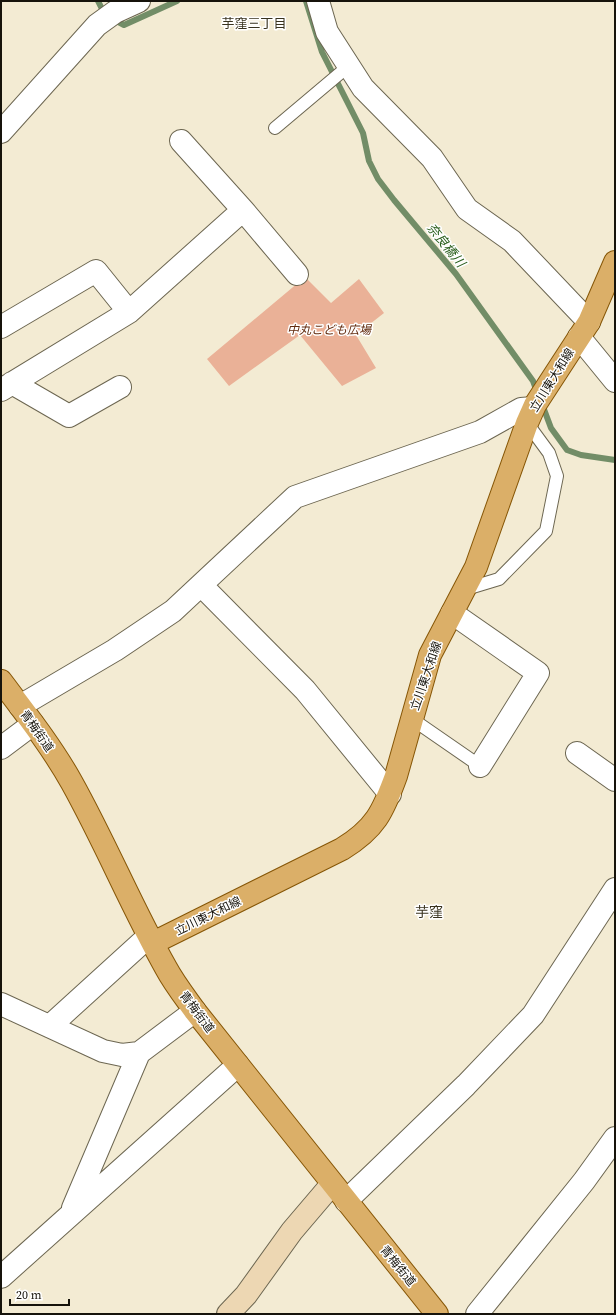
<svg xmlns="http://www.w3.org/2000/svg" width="616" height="1315" font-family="'Source Serif 4','Noto Sans JP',serif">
<rect width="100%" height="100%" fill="#f3ebd3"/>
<path fill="#eab197" d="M305 277 331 303 359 279 384 313 356 335 376 368 342 386 300 335 229 386 207 359Z"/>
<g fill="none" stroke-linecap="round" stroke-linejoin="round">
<path stroke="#728d67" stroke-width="6" d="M98 1 105 15
M306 1 322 52 363 133 369 161 378 179 394 200 456 274 533 381 537 392
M113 19 124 25 177 1
M542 404 551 428 567 450 581 455 615 460"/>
<defs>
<path id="lane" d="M275 128 345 69
M466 589 499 579 546 531 557 476 549 453 527 423
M412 719 480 766"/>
<path id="street" d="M318 1 327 32 363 88 432 158 467 209 512 241 589 322
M1 132 97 25 115 12 139 1
M181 141 243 210 297 274
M1 327 96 271 129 312
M579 337 615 381
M12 383 69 416 120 387
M1 390 129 312 243 210
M201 585 305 690 390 794
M452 613 538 673 480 766
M20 706 115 650 173 611 295 497 480 432 521 409 533 408
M1 748 33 724
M577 753 615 780
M1 1004 103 1051 122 1055 139 1053 195 1011
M50 1026 149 936
M346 1201 466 1085 533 1015 615 889
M73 1208 139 1053
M1 1277 238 1065
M477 1314 584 1181 615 1138"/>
<path id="secondary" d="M228 1314 246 1295 292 1231 332 1184"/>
<path id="primary" d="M1 681C26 714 52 747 72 783 106 844 132 908 166 968 174 983 185 997 195 1011L437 1314
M153 943 342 849C375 829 383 812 396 776L430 655 476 567 527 423 535 405 589 322 615 262"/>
</defs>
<use href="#lane" stroke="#6c6651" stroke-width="14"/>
<use href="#street" stroke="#6c6651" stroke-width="24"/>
<use href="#secondary" stroke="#6c6651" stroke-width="24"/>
<use href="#primary" stroke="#865606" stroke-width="24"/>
<use href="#lane" stroke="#fff" stroke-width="12"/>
<use href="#street" stroke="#fff" stroke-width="22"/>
<use href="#secondary" stroke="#edd7b3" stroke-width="22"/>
<use href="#primary" stroke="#dbaf68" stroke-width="22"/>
</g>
<g text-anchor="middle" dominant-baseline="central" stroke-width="3" stroke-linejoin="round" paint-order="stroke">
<g font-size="12" font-style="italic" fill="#622b0e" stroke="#fff">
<text x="329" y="330">中丸こども広場</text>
</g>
<g font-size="12" fill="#16130b" stroke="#fff">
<text transform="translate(552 380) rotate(-58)">立川東大和線</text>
<text transform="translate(426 676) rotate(-71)">立川東大和線</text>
<text transform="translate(37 731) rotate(55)">青梅街道</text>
<text transform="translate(208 916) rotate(-26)">立川東大和線</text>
<text transform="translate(197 1012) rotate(53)">青梅街道</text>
<text transform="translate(398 1266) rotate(51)">青梅街道</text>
</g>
<g font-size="13" fill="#38321e" stroke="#fff">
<text x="254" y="23">芋窪三丁目</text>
</g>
<g font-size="13" font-style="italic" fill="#2b5f1d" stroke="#fff">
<text transform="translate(446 245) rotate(51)">奈良橋川</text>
</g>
<g font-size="14" fill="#38321e" stroke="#fff">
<text x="429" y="912">芋窪</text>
</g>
</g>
<rect width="616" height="1315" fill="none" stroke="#16130b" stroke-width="4"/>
<path d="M10 1299v6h59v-6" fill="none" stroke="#16130b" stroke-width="2"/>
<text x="16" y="1299" font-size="12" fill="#16130b" stroke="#ffffff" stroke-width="3" paint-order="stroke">20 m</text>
</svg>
